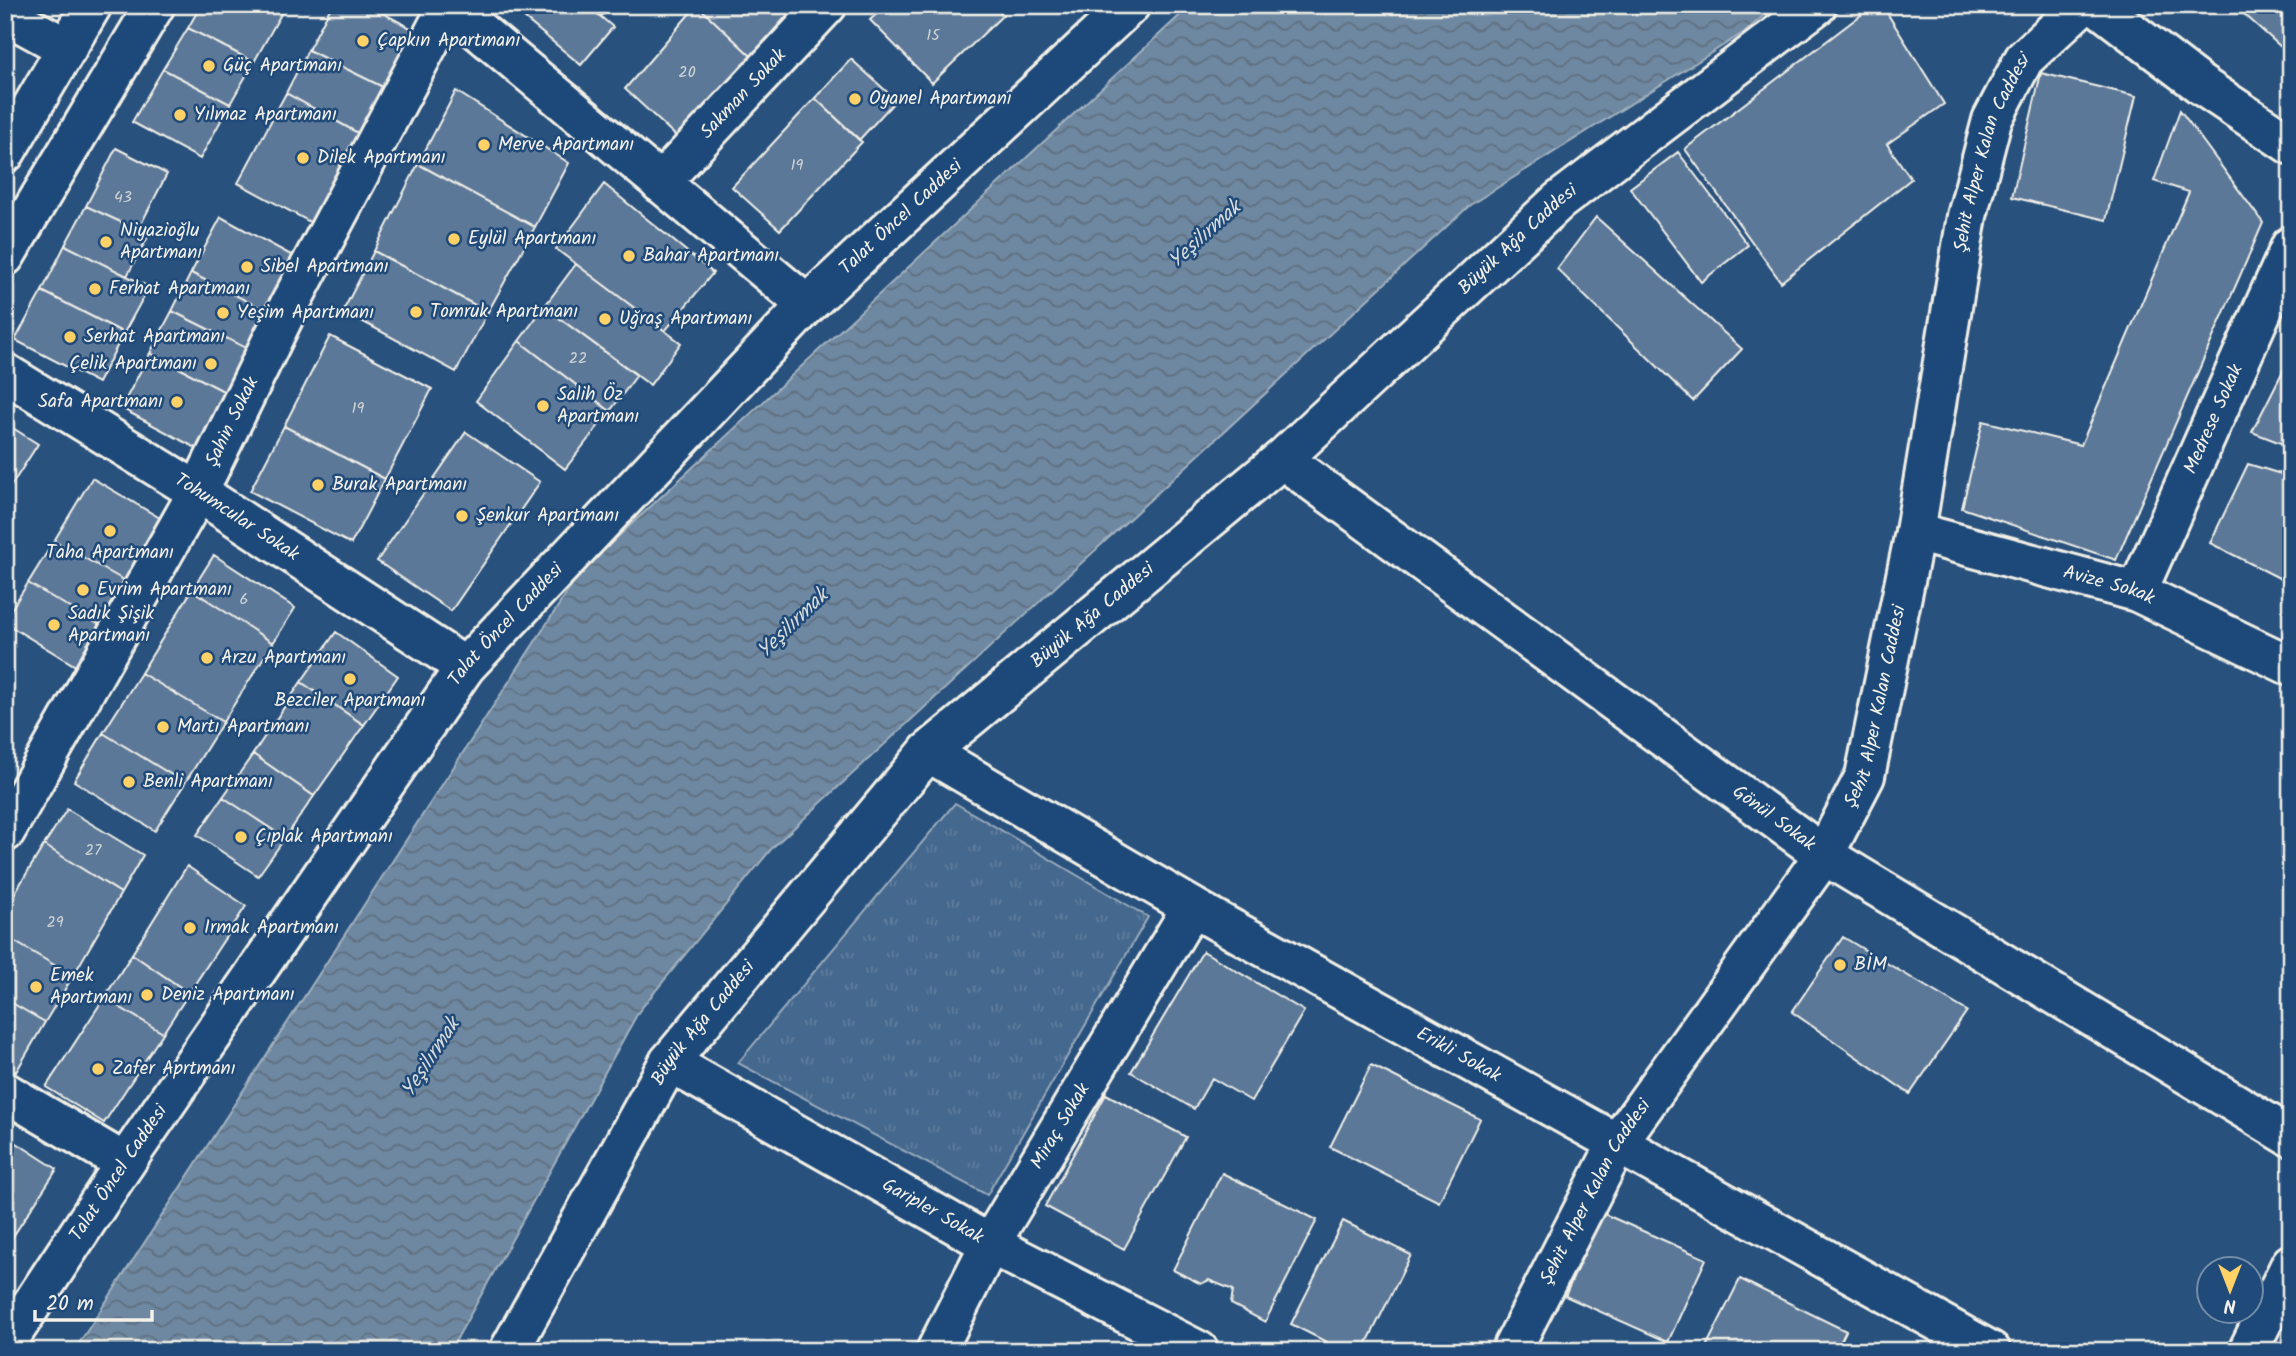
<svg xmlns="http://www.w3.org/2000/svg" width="2296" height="1356" font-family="Kalam,sans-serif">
<defs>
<pattern id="grass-tufts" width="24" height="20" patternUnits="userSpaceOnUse" patternTransform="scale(1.75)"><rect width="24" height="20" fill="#45688e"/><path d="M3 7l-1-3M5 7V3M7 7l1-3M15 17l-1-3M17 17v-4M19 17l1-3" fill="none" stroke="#607e9e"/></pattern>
<pattern id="water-waves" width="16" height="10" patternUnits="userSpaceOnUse" patternTransform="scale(1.75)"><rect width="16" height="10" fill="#6e88a2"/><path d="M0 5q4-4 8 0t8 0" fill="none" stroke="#5f6e7d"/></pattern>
</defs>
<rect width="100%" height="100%" fill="#28517e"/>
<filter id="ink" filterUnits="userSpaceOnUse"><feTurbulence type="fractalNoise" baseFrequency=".0143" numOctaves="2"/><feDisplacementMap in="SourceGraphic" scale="14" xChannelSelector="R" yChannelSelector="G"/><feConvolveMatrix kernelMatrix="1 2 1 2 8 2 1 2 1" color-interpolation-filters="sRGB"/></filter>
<g filter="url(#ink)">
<path fill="url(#grass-tufts)" stroke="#9cacbb" stroke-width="2" d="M955 803 1148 917 987 1195 738 1063Z"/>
<path fill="url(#water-waves)" stroke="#a4b2be" stroke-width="2" d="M1191 5H1776L1746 31 1470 205 772 848 639 1011 450 1351H74L581 571Z"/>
<path fill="#5b7899" stroke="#f4f1e8" stroke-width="2" d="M201 5H281L285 7 254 62 188 28Z
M332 5H368L418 32 389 90 308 50Z
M514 5H587L613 27 581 65 512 8Z
M587 5H610L601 17Z
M697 5 751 56 678 138 625 89Z
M697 5H786L792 10 751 56Z
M886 5H993L1003 15 932 83 870 20Z
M1874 5H1882L1944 104 1887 144 1911 179 1781 282 1685 149Z
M2234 5H2291V56Z
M188 28 254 62 230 104 163 69Z
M308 50 389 90 365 137 286 93Z
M851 59 896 100 859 140 815 98Z
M163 69 230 104 200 159 132 122Z
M2041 73 2136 96 2106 220 2012 197Z
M456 91 569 163 535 227 418 164Z
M286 93 365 137 319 227 238 183Z
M815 98 862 142 780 230 732 187Z
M2180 110 2263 223 2116 560 1962 508 1983 421 2081 445 2189 192 2154 181Z
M116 148 167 174 138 230 86 206Z
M1678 152 1748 245 1701 282 1630 188Z
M418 164 535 227 488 312 374 251Z
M604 184 713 273 665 331 556 249Z
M86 206 149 235 127 276 65 245Z
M221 217 302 261 275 315 191 273Z
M1596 217 1742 349 1693 401 1557 269Z
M65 245 149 287 124 333 42 291Z
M374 251 488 312 456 372 343 311Z
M576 264 681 343 650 385 544 307Z
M191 273 275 315 256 353 172 311Z
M42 291 124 333 98 383 15 340Z
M544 307 637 375 610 411 519 341Z
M172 311 256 353 233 396 150 353Z
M330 336 432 389 385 479 284 426Z
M519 341 610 411 565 469 476 401Z
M150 353 233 396 205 453 121 408Z
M2291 355V447L2252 432Z
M5 423 38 444 11 486 5 483Z
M284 426 385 479 351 544 250 491Z
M466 432 540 482 451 611 377 561Z
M2248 464 2291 477V584L2210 543Z
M92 478 165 521 129 583 54 541Z
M54 541 129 583 103 627 28 583Z
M214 555 295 608 273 643 192 590Z
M28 583 103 627 79 668 5 623V619Z
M192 590 273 643 223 722 141 673Z
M336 632 398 676 364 725 301 682Z
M141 673 223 722 185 783 103 733Z
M301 682 364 725 314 796 253 754Z
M103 733 185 783 155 831 74 781Z
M253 754 314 796 285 838 223 797Z
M223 797 285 838 258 876 197 835Z
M67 809 143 855 121 893 44 845Z
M44 845 121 893 73 976 5 936V909Z
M187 866 246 906 189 993 132 954Z
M5 936 73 976 45 1022 5 999Z
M1843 937 1967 1011 1910 1094 1792 1012Z
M1203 951 1304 1011 1251 1101 1212 1078 1194 1109 1131 1072Z
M132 954 189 993 163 1033 104 998Z
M104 998 163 1033 104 1123 46 1087Z
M5 999 45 1022 16 1072 5 1066Z
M1371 1065 1480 1119 1439 1202 1330 1147Z
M1106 1094 1186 1137 1124 1249 1045 1206Z
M9 1138 57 1169 8 1244 5 1242V1144Z
M1222 1173 1317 1220 1265 1322 1231 1304 1233 1290 1209 1280 1201 1284 1173 1270Z
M1602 1213 1706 1259 1668 1342 1565 1296Z
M1343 1221 1411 1255 1363 1351H1344L1291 1324Z
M1740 1279 1846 1331 1836 1351H1704Z"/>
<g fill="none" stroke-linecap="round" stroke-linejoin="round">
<defs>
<g id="minor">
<path d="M448 5 807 305"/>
<path d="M2096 5 2201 85 2291 145"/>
<path d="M5 14 67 48"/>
<path id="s1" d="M660 183 827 5"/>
<path id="s2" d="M5 373 198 492 465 667"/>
<path id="s3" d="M1282 459 1824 855 2291 1137"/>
<path id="s4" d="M1915 532 2137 592 2291 666"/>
<path id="s5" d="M2137 592 2291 246"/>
<path id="s6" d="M928 752 1192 907 1991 1351"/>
<path id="s7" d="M5 832 198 492 289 306 449 5"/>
<path id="s8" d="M669 1062 990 1244 1199 1351"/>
<path d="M5 1092 125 1163"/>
<path id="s9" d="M5 1345 125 1163 465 667 807 305 1130 5"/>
<path id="s10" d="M509 1351 669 1062 928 752 1282 459 1559 201 1817 5"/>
<path id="s11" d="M936 1351 990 1244 1192 907"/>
<path id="s12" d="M1511 1351 1618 1142 1824 855 1865 776 1915 532 1967 216 1992 120 2024 59 2082 5"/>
<path d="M2248 1351 2291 1264"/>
</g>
<path id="major" d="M5 153 92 5
M5 256 155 5"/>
</defs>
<use href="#minor" stroke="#f4f1e8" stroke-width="44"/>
<use href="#major" stroke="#f4f1e8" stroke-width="44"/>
<use href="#minor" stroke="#1f4a7a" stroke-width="38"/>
<use href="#major" stroke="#1f4a7a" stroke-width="38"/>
</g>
</g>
<g fill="#ffd166" stroke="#1f4a7a" stroke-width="2.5">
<circle cx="363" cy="41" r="7"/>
<circle cx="209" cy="66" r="7"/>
<circle cx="855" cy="99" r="7"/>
<circle cx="180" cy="115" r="7"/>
<circle cx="484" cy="145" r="7"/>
<circle cx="303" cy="158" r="7"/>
<circle cx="454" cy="239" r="7"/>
<circle cx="106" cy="242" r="7"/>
<circle cx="629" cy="256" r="7"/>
<circle cx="247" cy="267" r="7"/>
<circle cx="95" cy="289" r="7"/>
<circle cx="416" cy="312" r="7"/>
<circle cx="223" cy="313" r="7"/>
<circle cx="605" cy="319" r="7"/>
<circle cx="70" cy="337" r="7"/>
<circle cx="211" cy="364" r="7"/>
<circle cx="177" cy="402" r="7"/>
<circle cx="543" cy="406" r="7"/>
<circle cx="318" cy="485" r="7"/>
<circle cx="462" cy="516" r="7"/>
<circle cx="110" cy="531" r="7"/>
<circle cx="83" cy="590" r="7"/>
<circle cx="54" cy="625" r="7"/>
<circle cx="207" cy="658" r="7"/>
<circle cx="350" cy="679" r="7"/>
<circle cx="163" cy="727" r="7"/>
<circle cx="129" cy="782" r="7"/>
<circle cx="241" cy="837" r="7"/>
<circle cx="190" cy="928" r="7"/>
<circle cx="1840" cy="965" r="7"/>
<circle cx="36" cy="987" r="7"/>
<circle cx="147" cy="995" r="7"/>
<circle cx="98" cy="1069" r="7"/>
</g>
<g text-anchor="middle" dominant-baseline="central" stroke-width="5" stroke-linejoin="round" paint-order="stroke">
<g font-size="16" fill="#ced3d4">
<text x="933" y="35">15</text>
<text x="687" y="72">20</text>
<text x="797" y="165">19</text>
<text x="123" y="197">43</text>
<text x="578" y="358">22</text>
<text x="358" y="408">19</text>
<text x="244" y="599">6</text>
<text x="93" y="850">27</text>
<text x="55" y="922">29</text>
</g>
<g font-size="19" fill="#f4f1e8" stroke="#1f4a7a" text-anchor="start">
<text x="377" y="41">Çapkın Apartmanı</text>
<text x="223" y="66">Güç Apartmanı</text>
<text x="869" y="99">Oyanel Apartmanı</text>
<text x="194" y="115">Yılmaz Apartmanı</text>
<text x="498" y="145">Merve Apartmanı</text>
<text x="317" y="158">Dilek Apartmanı</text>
<text x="120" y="231">Niyazioğlu<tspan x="120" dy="22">Apartmanı</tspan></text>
<text x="468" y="239">Eylül Apartmanı</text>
<text x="643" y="256">Bahar Apartmanı</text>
<text x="261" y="267">Sibel Apartmanı</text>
<text x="109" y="289">Ferhat Apartmanı</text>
<text x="430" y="312">Tomruk Apartmanı</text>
<text x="237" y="313">Yeşim Apartmanı</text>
<text x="619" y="319">Uğraş Apartmanı</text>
<text x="84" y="337">Serhat Apartmanı</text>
<text x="197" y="364" text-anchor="end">Çelik Apartmanı</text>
<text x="557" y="395">Salih Öz<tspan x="557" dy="22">Apartmanı</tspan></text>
<text x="163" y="402" text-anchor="end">Safa Apartmanı</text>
<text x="332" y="485">Burak Apartmanı</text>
<text x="476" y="516">Şenkur Apartmanı</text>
<text x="110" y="553" text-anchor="middle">Taha Apartmanı</text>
<text x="97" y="590">Evrim Apartmanı</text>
<text x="68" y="614">Sadık Şişik<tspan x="68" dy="22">Apartmanı</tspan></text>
<text x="221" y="658">Arzu Apartmanı</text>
<text x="350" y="701" text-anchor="middle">Bezciler Apartmanı</text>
<text x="177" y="727">Martı Apartmanı</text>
<text x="143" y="782">Benli Apartmanı</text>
<text x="255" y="837">Çıplak Apartmanı</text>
<text x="204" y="928">Irmak Apartmanı</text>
<text x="1854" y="965">BİM</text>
<text x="50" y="976">Emek<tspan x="50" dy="22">Apartmanı</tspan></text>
<text x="161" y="995">Deniz Apartmanı</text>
<text x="112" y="1069">Zafer Aprtmanı</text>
</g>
<g font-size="19" fill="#f4f1e8" stroke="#1f4a7a">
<text stroke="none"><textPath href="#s1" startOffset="122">Sakman Sokak</textPath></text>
<text stroke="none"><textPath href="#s12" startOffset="1314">Şehit Alper Kalan Caddesi</textPath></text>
<text stroke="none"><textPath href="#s9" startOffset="1446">Talat Öncel Caddesi</textPath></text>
<text stroke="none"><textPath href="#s10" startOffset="1516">Büyük Ağa Caddesi</textPath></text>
<text stroke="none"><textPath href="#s5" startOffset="189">Medrese Sokak</textPath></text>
<text stroke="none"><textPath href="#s7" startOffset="469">Şahin Sokak</textPath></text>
<text stroke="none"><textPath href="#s2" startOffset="273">Tohumcular Sokak</textPath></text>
<text stroke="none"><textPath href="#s4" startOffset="201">Avize Sokak</textPath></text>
<text stroke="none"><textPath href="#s10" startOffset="948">Büyük Ağa Caddesi</textPath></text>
<text stroke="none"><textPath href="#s9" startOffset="878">Talat Öncel Caddesi</textPath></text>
<text stroke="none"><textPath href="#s12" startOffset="747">Şehit Alper Kalan Caddesi</textPath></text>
<text stroke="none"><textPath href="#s3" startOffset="609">Gönül Sokak</textPath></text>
<text stroke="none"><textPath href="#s10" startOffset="382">Büyük Ağa Caddesi</textPath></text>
<text stroke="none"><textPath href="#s6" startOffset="611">Erikli Sokak</textPath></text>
<text stroke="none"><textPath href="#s11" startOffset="257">Miraç Sokak</textPath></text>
<text stroke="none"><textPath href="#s9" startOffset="206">Talat Öncel Caddesi</textPath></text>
<text stroke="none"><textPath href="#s12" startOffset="180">Şehit Alper Kalan Caddesi</textPath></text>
<text stroke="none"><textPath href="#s8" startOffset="303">Garipler Sokak</textPath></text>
</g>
<g font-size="21" font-style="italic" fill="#d9dcda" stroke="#1f4a7a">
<text transform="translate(1205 235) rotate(-42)">Yeşilırmak</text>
<text transform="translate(793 624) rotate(-44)">Yeşilırmak</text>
<text transform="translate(431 1058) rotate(-57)">Yeşilırmak</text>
</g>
</g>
<rect width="2296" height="1356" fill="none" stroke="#1f4a7a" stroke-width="28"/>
<rect x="14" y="14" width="2268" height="1328" fill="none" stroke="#f4f1e8" stroke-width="2.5" filter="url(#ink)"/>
<g transform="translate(2230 1290) rotate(180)"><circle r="33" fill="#1f4a7a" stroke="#748da6" stroke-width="2"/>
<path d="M0-5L12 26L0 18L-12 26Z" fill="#ffd166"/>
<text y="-10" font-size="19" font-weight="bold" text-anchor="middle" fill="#f4f1e8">N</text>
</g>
<path d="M35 1310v10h117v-10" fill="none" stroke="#f4f1e8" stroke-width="3.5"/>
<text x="46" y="1310" font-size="21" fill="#f4f1e8" stroke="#1f4a7a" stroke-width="5" paint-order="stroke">20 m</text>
</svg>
